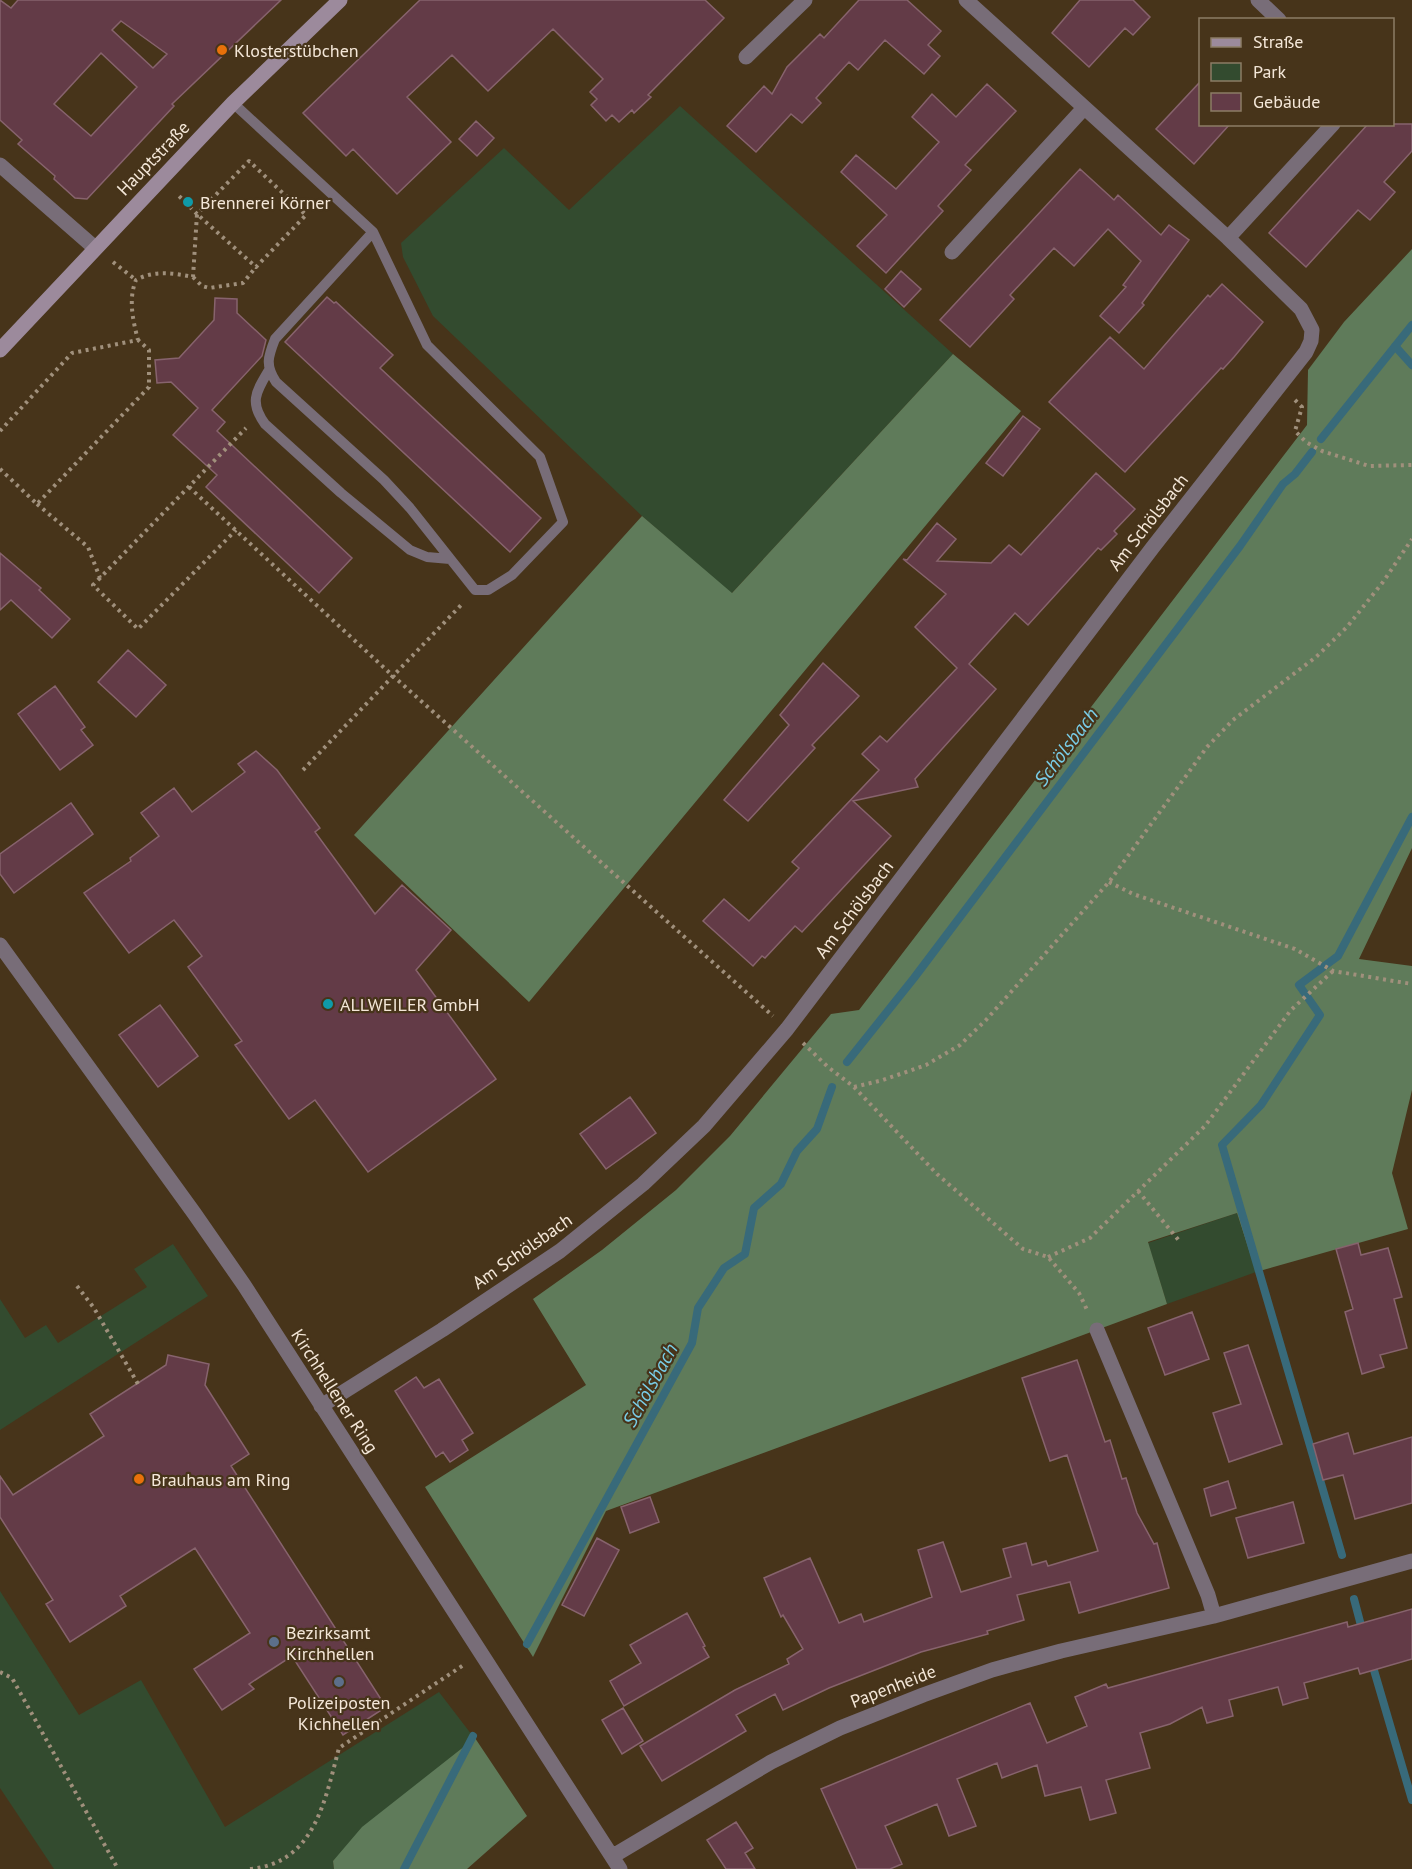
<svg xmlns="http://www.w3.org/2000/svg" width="1412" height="1869" font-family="'PT Sans',sans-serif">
<rect width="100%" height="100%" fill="#47341a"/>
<path fill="#334b2f" d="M680 106 953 354 731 594 642 516 433 316 403 257 401 243 504 148 569 210Z
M1237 1213 1256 1272 1167 1304 1148 1243Z
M173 1244 208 1296 0 1430V1299L25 1338 46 1325 58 1343 147 1287 134 1269Z
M0 1591 79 1715 141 1680 225 1827 439 1692 475 1739 333 1861 334 1869H54L0 1788Z"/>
<path fill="#5f7b5a" d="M1412 249V848L1359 959 1412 966V1090L1392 1173 1408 1229 1256 1272 1237 1213 1148 1242 1167 1304 606 1511 533 1657 425 1487 586 1385 533 1299 602 1250 676 1190 730 1136 831 1014 859 1010 1307 425 1308 370 1344 322Z
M953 354 1021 411 529 1002 354 835 642 516 732 593Z
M475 1738 527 1816 467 1869H334L333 1861 362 1827Z"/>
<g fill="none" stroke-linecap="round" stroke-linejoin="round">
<path stroke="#386a7a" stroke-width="8" d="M1395 346 1412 365
M1321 439 1412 325
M847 1062 914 978 1240 546 1283 484 1295 474 1312 452
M1342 1555 1222 1145 1261 1105 1320 1015 1299 985 1338 956 1412 817
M1354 1599 1363 1633
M527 1644 692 1343 698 1308 724 1268 745 1254 754 1208 781 1184 797 1151 817 1129 832 1087
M1371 1660 1412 1800
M404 1869 473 1736"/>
</g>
<path fill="#633b47" stroke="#87636d" stroke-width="1.5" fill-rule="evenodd" d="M0 0 11 8 18 0H281L172 104 174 106 87 199 75 198 54 179 55 176 18 144 22 140 0 120ZM121 21 167 54 153 68 112 30ZM101 53 137 87 91 136 54 104Z
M420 0H705L724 18 648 95 651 97 634 113 632 110 619 122 612 115 606 121 591 105 597 99 590 92 603 79 553 29 488 91 452 55 407 97 451 142 397 194 353 149 346 156 303 113Z
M859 0H907L941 31 928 45 940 56 924 74 885 40 858 70 849 62 816 98 821 103 802 123 791 114 756 152 727 126 764 86 772 94 787 67 820 34 824 38Z
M1080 0H1133L1150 17 1133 35 1125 28 1089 67 1052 33Z
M1200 82V124H1230L1194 164 1156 129Z
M987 84 1016 111 965 165 971 170 938 206 943 211 886 273 857 246 887 215 841 172 856 155 896 189 939 142 912 117 932 94 956 117Z
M476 121 494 138 477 156 459 139Z
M1368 124H1412V151L1384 182 1395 192 1370 220 1358 210 1306 267 1269 233Z
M1080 169 1114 200 1118 195 1161 235 1169 225 1189 240 1142 303 1144 305 1119 333 1100 316 1126 287 1123 285 1141 261 1108 229 1074 266 1054 248 1010 295 1014 299 970 347 940 320Z
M901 271 921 289 904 307 885 289Z
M1222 284 1263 322 1234 357 1223 369 1221 368 1125 472 1049 402 1110 337 1144 369 1208 295 1210 297Z
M327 297 334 303 336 302 393 355 380 368 541 518 510 552 285 342Z
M215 298 237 299V313L266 340 262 356 212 410 225 422 217 431 352 558 319 593 206 487 217 475 173 435 198 408 171 382 157 383 155 360 179 358 214 320Z
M1023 416 1040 429 1003 476 986 463Z
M1096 473 1135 509 1114 531 1117 534 1101 550 1098 548 1028 625 1015 613 969 664 996 689 915 779 918 787 853 801 891 836 802 932 795 926 765 958 762 956 753 966 703 921 724 899 749 921 799 868 792 862 879 770 862 754 880 736 887 742 957 668 915 627 946 594 903 559 907 560 937 523 956 539 937 561 991 563 1009 545 1021 555Z
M0 553 41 588 39 590 70 619 52 638 11 600 0 610Z
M128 650 166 685 136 717 98 682Z
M823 663 859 696 812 745 815 748 748 821 724 800 789 725 780 715Z
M55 686 85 727 81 730 93 745 60 770 18 714Z
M256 751 277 770 320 828 315 832 375 914 402 885 451 930 416 970 496 1079 368 1172 315 1100 289 1119 235 1045 242 1041 188 967 202 956 174 920 129 953 84 893 131 861 130 858 159 836 141 813 174 788 192 812 245 772 238 764Z
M71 803 93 834 14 893 0 874V854Z
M160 1005 198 1056 158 1087 119 1035Z
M630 1097 656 1133 606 1169 580 1134Z
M1358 1243 1361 1255 1388 1248 1402 1297 1394 1299 1407 1348 1380 1355 1384 1367 1362 1374 1345 1312 1353 1309 1336 1249Z
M1192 1312 1209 1359 1165 1375 1148 1328Z
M1248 1345 1282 1444 1229 1462 1213 1413 1241 1404 1224 1353Z
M168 1355 209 1364 205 1385 249 1454 231 1466 386 1707 343 1735 292 1656 249 1684 254 1689 222 1710 194 1669 250 1633 195 1548 120 1596 126 1606 70 1642 46 1604 53 1600 0 1517V1476L13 1495 104 1436 90 1414 166 1365Z
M1077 1360 1105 1442 1110 1440 1122 1479 1126 1478 1137 1513 1154 1544 1157 1543 1169 1588 1079 1613 1070 1582 1017 1595 1024 1620 987 1631 988 1634 921 1652 829 1688 783 1710 775 1694 736 1715 746 1731 662 1781 640 1746 735 1690 789 1664 787 1659 803 1649 783 1615 781 1617 764 1578 810 1558 839 1623 861 1614 864 1622 932 1597 918 1550 943 1542 961 1592 1011 1577 1003 1549 1026 1543 1032 1565 1046 1561 1048 1566 1098 1551 1067 1455 1050 1461 1022 1378Z
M416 1377 424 1388 439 1379 473 1433 462 1440 468 1450 450 1462 443 1452 436 1457 395 1391Z
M1348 1433 1354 1454 1412 1437V1503L1355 1519 1343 1475 1323 1480 1313 1444Z
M1228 1481 1236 1508 1211 1516 1204 1489Z
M650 1497 659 1522 630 1533 621 1507Z
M1293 1502 1304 1543 1248 1558 1236 1518Z
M597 1538 619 1550 584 1616 562 1605Z
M1412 1609V1659L1360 1674 1358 1668 1304 1683 1308 1698 1296 1701 1283 1705 1278 1687 1229 1700 1233 1716 1207 1723 1202 1707 1170 1724 1140 1733 1150 1768 1106 1780 1116 1813 1090 1820 1081 1787 1045 1796 1037 1765 1002 1778 997 1763 957 1779 976 1826 949 1836 937 1804 885 1826 902 1864 890 1869H857L821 1789 1030 1703 1047 1743 1087 1726 1075 1697 1106 1684 1108 1688 1347 1622 1348 1627Z
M687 1613 705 1646 703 1647 709 1657 624 1706 610 1681 641 1663 630 1645Z
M623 1708 643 1741 622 1754 602 1720Z
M736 1822 753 1848 745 1853 755 1869H726L707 1840Z"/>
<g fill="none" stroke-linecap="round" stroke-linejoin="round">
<path stroke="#a0907c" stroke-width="4" stroke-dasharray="3 4.5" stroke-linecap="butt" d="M113 262 136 280
M193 277 202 286 209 288 243 283 256 267
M1295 400 1302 407 1295 431 1306 442 1322 451 1369 466 1412 465
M0 431 72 353 138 340C133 321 128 299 136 280 154 270 173 273 193 277L197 214 256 267 306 215 249 161 197 214 177 194
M0 469 37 504 149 387V350L138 340
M189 487 393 676 773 1016
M37 504 88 547 100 578 246 428
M100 578 93 585 138 629 236 530
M303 770 462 604
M1109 882 1133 894 1295 949 1333 971 1412 984
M803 1043 828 1067 854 1087 883 1080 926 1065 960 1045 986 1020 1109 882 1207 747 1233 720 1316 657 1347 627 1383 582 1412 539
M854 1087 937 1174 1023 1249 1048 1257 1079 1293 1088 1312
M1138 1191 1181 1243
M1048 1257 1090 1238 1205 1126 1291 1010 1333 971
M77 1286 94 1308 138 1384
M0 1672 12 1678 118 1869
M250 1869C315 1863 325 1800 339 1748L465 1664"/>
<path stroke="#786d78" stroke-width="10" d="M233 103 373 232 427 345 540 457 563 522 512 575 488 590H475L410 508 384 480 276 382C265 365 268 357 275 339L373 232
M269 370C256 392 249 402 265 424L341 493 410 550 427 557 450 559"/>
<path stroke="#786d78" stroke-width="15" d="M1258 0 1279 20
M746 57 805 0
M0 165 95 248
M1228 238 1333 124
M952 252 1084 108
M0 945 194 1213 244 1285 620 1869
M1097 1330 1208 1595 1214 1616
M321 1406 442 1330 560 1251 643 1184 704 1126 787 1029 1153 547 1306 352 1311 341 1312 330 1301 309 1228 238 966 0
M613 1856 771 1762 840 1728 923 1695 992 1670 1061 1651 1214 1616 1412 1561"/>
<path stroke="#9c8a9c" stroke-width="15" d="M0 350 233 103 340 0"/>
</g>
<g fill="#e8710a" stroke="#47341a" stroke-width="2">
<circle cx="222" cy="50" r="6"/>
<circle cx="139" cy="1479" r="6"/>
</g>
<g fill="#0f9aa8" stroke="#47341a" stroke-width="2">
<circle cx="188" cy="202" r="6"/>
<circle cx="328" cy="1004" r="6"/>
</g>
<g fill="#5c6f8a" stroke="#47341a" stroke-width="2">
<circle cx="274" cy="1642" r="6"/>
<circle cx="339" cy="1682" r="6"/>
</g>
<g text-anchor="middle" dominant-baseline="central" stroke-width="4.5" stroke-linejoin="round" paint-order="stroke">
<g font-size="18" fill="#f4e7d8" stroke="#47341a" text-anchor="start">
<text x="234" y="50">Klosterstübchen</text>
<text x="200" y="202">Brennerei Körner</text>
<text x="340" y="1004">ALLWEILER GmbH</text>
<text x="151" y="1479">Brauhaus am Ring</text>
<text x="286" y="1632">Bezirksamt<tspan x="286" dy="21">Kirchhellen</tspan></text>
<text x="339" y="1702" text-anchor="middle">Polizeiposten<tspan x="339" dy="21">Kichhellen</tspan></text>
</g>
<g font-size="18" fill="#f4e7d8" stroke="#47341a">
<text transform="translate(153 158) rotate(-46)">Hauptstraße</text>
<text transform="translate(1148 522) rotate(-52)">Am Schölsbach</text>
<text transform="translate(854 909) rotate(-53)">Am Schölsbach</text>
<text transform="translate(522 1251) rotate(-35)">Am Schölsbach</text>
<text transform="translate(335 1391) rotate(57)">Kirchhellener Ring</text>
<text transform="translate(893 1686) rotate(-21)">Papenheide</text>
</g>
<g font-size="20" font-style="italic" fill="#79cde7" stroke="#47341a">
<text transform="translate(1066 747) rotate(-53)">Schölsbach</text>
<text transform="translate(650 1385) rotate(-61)">Schölsbach</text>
</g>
</g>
<rect x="1199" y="18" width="195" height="108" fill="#47341a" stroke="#8c7c66" stroke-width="1.5"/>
<rect x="1211" y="38" width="30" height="9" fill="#9c8a9c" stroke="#8c7c66" stroke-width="1.5"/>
<text x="1253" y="48" font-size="18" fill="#f4e7d8">Straße</text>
<rect x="1211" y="63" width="30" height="18" fill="#334b2f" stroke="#8c7c66" stroke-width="1.5"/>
<text x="1253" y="78" font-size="18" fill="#f4e7d8">Park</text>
<rect x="1211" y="93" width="30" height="18" fill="#633b47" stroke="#8c7c66" stroke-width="1.5"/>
<text x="1253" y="108" font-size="18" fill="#f4e7d8">Gebäude</text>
</svg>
